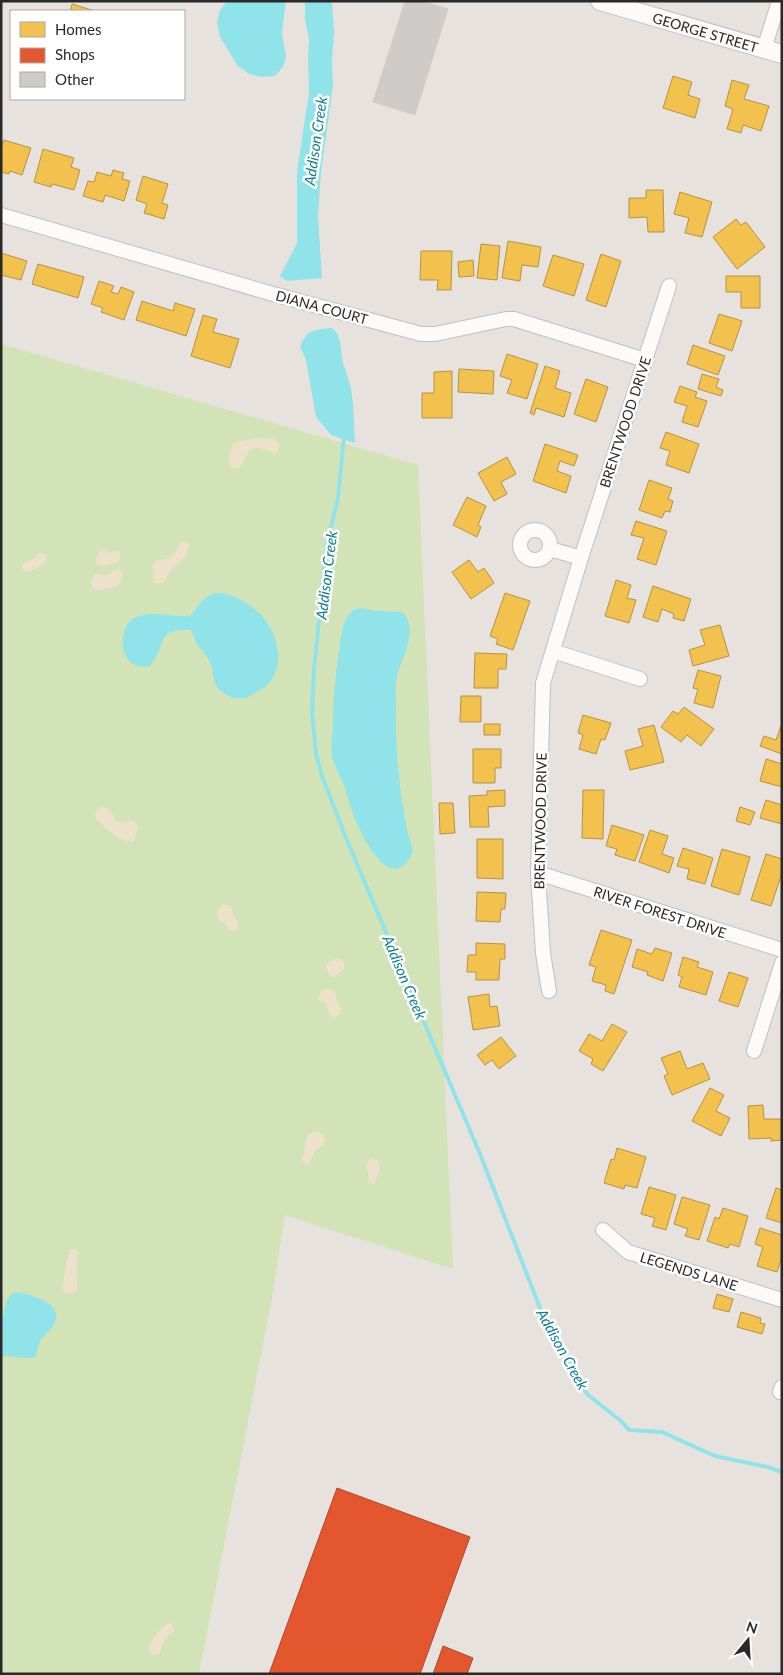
<svg xmlns="http://www.w3.org/2000/svg" width="783" height="1675" font-family="Lato,sans-serif">
<rect width="100%" height="100%" fill="#e8e2df"/>
<path fill="#d1e3b7" d="M1 344 418 465 453 1269 285 1215 272 1298 199 1674H1Z"/>
<path fill="#ede1cc" d="M254 438 275 439 280 445 277 452 275 454C270 453 268 450 263 449 246 444 248 458 239 468H231C226 462 230 450 234 443Z
M183 541H185L189 544C188 561 176 561 170 572 167 576 167 579 163 583H155C152 578 154 576 153 571 152 557 162 561 170 558Z
M100 550 106 551 111 553 116 551 120 553V559L117 563 101 566 96 563 97 555Z
M39 553 46 554 47 558C43 567 33 571 24 572L22 566 25 562 34 559Z
M116 570H121L122 574 121 583C116 588 112 587 106 589 92 592 88 587 94 574L98 573C111 578 106 574 116 570Z
M103 807C112 810 113 814 116 821L123 823 130 819 135 822 138 827 134 841C122 845 104 827 96 819L95 814 98 809Z
M223 904 231 906C232 908 232 911 233 914 236 921 241 922 236 931H230L225 924 218 919 217 912Z
M337 958H339L344 962V969L335 977 330 976 326 967 328 963Z
M327 988 335 991 336 999 340 1007 341 1013 333 1018C329 1016 328 1008 326 1003L320 1001 318 998 322 990Z
M314 1131 321 1133 326 1141 322 1146 314 1152 310 1163 306 1165 302 1160C302 1156 305 1152 305 1148 306 1140 305 1135 314 1131Z
M370 1158 378 1161C381 1169 378 1177 374 1184L372 1185 368 1182 369 1177 366 1165Z
M70 1249 77 1250 78 1253C75 1266 78 1277 77 1290L70 1294C67 1293 65 1293 63 1289 62 1286 68 1253 70 1249Z
M169 1623 173 1625 174 1632C157 1642 167 1643 159 1654L153 1655 149 1651C149 1641 161 1627 169 1623Z"/>
<path fill="#91e3ea" d="M227 1H286L283 24 282 35 286 56 283 67 275 76 262 77 249 74 238 66 220 37 217 22 220 10Z
M305 1H332L334 32 332 61 333 86 321 172 318 216 322 278 287 281 280 276 297 243V171L309 93 308 58 309 39 305 19Z
M331 328C343 334 340 352 343 363 346 372 349 380 351 389 354 406 354 425 355 443L331 435 316 417 306 360 300 347C307 329 314 330 331 328Z
M217 593C230 593 242 600 252 607 276 623 290 666 265 687 262 689 258 691 255 693 245 700 239 701 227 695 224 693 220 691 218 688 212 681 214 671 210 663 208 656 201 650 197 644 194 640 194 635 191 630 154 628 167 647 150 666 117 673 116 625 136 617 154 610 172 618 190 616 201 605 200 597 217 593Z
M361 608 376 611 402 612C421 629 400 660 396 680 395 688 396 699 396 707 395 746 399 787 406 825 408 834 411 843 413 851 410 858 406 866 399 868 379 875 357 826 352 811 349 802 347 794 344 785 340 775 333 765 332 754 331 745 332 736 333 727 333 701 335 677 339 652 342 637 341 610 361 608Z
M16 1292C29 1294 64 1303 55 1322 53 1329 46 1333 42 1338 38 1343 38 1351 36 1357L31 1358 1 1356C1 1339 0 1296 16 1292Z"/>
<path fill="#f2c14e" stroke="#b69343" d="M72 4 95 11H70Z
M673 76 692 82 688 95 700 99 695 118 663 108Z
M732 80 749 85 744 99 769 106 761 131 743 125 741 133 727 129 733 109 725 106Z
M4 140 31 148 22 175 10 171 9 174 1 172V148Z
M43 149 74 158 71 167 80 170 74 190 52 184 51 187 34 182Z
M113 170 124 173 122 179 130 181 124 201 105 195 103 202 83 196 88 181 94 182 97 172 111 176Z
M143 176 168 184 162 203 168 205 164 219 144 213 147 204 136 200Z
M646 190H663L664 232H648L647 217 629 218V198H646Z
M680 192 712 202 702 237 685 233 689 218 674 214Z
M736 219 741 225 746 222 765 247 737 269 713 237Z
M508 241 541 247 538 267 522 265 520 281 502 278Z
M481 244 500 246 497 280 477 278Z
M421 251H452L451 290H437L438 280H420Z
M1 253 27 261 21 280 1 275Z
M601 254 621 261 606 307 586 300Z
M553 255 584 264 574 296 543 286Z
M473 260 474 276 459 277 458 262Z
M38 264 84 277 78 298 32 284Z
M726 276H760V308H741V292H726Z
M99 281 114 286 111 292 118 294 121 287 134 292 124 320 101 312 103 308 91 304Z
M142 301 173 311 175 303 195 309 186 336 136 320Z
M719 314 742 321 732 351 709 343Z
M203 315 217 319 213 332 239 339 230 368 191 356Z
M693 345 725 356 718 375 687 364Z
M507 354 538 364 527 399 507 393 512 380 500 376Z
M545 366 560 371 555 388 571 393 564 417 536 408 534 415 530 413Z
M459 369 494 371 493 394 458 392Z
M452 371V418H422V393H434V372Z
M702 374 719 379 716 387 723 390 721 396 698 389Z
M586 379 608 387 596 422 574 414Z
M680 386 697 392 695 397 707 401 698 427 682 422 687 406 674 402Z
M666 432 699 444 689 473 666 465 670 451 660 448Z
M545 444 578 455 574 466 560 461 557 471 571 476 566 493 533 481Z
M507 457 516 474 501 482 507 494 494 501 478 473Z
M649 480 672 488 668 499 673 501 670 512 665 511 662 518 639 510Z
M467 497 486 506 478 525 481 527 477 537 453 525Z
M636 521 667 531 656 565 637 559 644 538 631 535Z
M469 560 478 572 484 568 494 583 471 599 452 572Z
M616 580 631 585 627 598 636 600 629 623 605 616Z
M653 586 691 599 684 621 673 618 674 614 662 609 658 622 643 617Z
M505 593 530 601 513 650 496 644 498 639 490 636Z
M720 625 729 656 693 666 689 650 705 645 700 630Z
M475 653 507 654 506 669H498V688H474Z
M698 670 721 676 713 708 694 703 698 689 693 688Z
M461 696H481V722H460Z
M684 707 714 729 701 746 687 735 681 742 661 727 673 711 678 714Z
M583 715 611 723 605 740 601 739 596 754 579 749 583 735 578 733Z
M782 723V754L760 746 764 736 776 740Z
M484 724H500V735H484Z
M654 725 664 762 630 770 625 751 643 746 638 729Z
M473 749H501V768H495V783H473Z
M766 759 782 764V787L760 781Z
M505 790V806L488 807 489 827H470L469 796 487 795V791Z
M583 790H604L603 839 582 838Z
M766 800 782 805V824L760 818Z
M439 803H453L455 833 440 834Z
M740 807 755 812 750 825 736 821Z
M612 825 644 835 635 861 615 855 617 849 606 846Z
M650 830 668 836 662 854 674 858 669 873 639 862Z
M477 839H503V879L477 878Z
M683 848 713 858 705 884 687 879 689 869 677 866Z
M722 849 750 857 739 895 711 886Z
M766 854 782 859V873L771 906 751 900Z
M477 892 506 893 505 909H501L500 922 476 921Z
M601 930 632 940 614 994 605 991 606 985 592 981 596 967 589 965Z
M476 943 505 944V959H500L499 980H476V972H467L468 955H476Z
M655 948 672 953 663 981 647 975 648 972 632 967 637 949 652 954Z
M683 957 699 962 697 967 713 972 706 995 679 987 682 977 678 975Z
M729 972 748 978 738 1007 719 1001Z
M489 994 490 1007 497 1006 500 1026 473 1030 468 997Z
M612 1024 627 1032 603 1071 591 1064 593 1059 579 1051 589 1034 602 1041Z
M501 1037 516 1056 499 1069 492 1060 485 1065 477 1055Z
M680 1051 687 1069 703 1063 710 1079 672 1095 664 1076 668 1074 661 1058Z
M710 1088 724 1095 716 1111 730 1118 721 1136 692 1121Z
M763 1105 764 1119H782V1140L771 1141V1138L749 1139 748 1106Z
M617 1148 646 1157 637 1188 625 1185 624 1189 604 1183 611 1159 614 1160Z
M649 1187 676 1195 666 1230 652 1226 655 1218 641 1214Z
M776 1188 782 1190V1223L766 1218Z
M682 1197 710 1205 699 1240 685 1236 688 1229 674 1224Z
M723 1208 748 1216 739 1247 730 1244 728 1248 707 1241 715 1217 719 1219Z
M760 1228 782 1235V1257L777 1272 757 1266 763 1247 755 1244Z
M717 1294 733 1299 729 1312 713 1308Z
M741 1312 761 1318 760 1323 765 1324 762 1334 737 1327Z"/>
<path fill="#e4572e" stroke="#ac492c" d="M337 1488 470 1537 420 1674H269Z
M443 1646 473 1658 467 1674H433Z"/>
<g fill="none" stroke-linecap="round" stroke-linejoin="round">
<path stroke="#91e3ea" stroke-width="4" d="M344 436 338 498 327 543 314 669 312 711 316 754 322 776 346 838 480 1154 542 1313 587 1394 621 1421 629 1430 662 1432 715 1456 768 1467 782 1472"/>
</g>
<path fill="#cecbc8" stroke="#d3cecb" d="M405 1H422L448 9 415 115 373 102Z"/>
<g fill="none" stroke-linecap="round" stroke-linejoin="round">
<defs>
<path id="minor" d="M764 49 779 1
M1 215 273 294 421 334H435L506 319H514L645 360
M520 545a15 15 0 1 1 30 0a15 15 0 1 1-30 0Z
M550 549 581 558
M553 651 640 679
M538 873 782 950
M549 991 543 953 538 873 543 683 581 558 669 286
M754 1051 782 963
M603 1230 628 1252 782 1300
M782 1387 780 1392H782"/>
<g id="tertiary">
<path id="s1" d="M600 1 782 54"/>
</g>
</defs>
<use href="#minor" stroke="#c1bfc0" stroke-width="16"/>
<use href="#tertiary" stroke="#c1bfc0" stroke-width="20"/>
<use href="#minor" stroke="#fcfbfa" stroke-width="14"/>
<use href="#tertiary" stroke="#fcfbfa" stroke-width="18"/>
</g>
<g text-anchor="middle" dominant-baseline="central" stroke-width="5" stroke-linejoin="round" paint-order="stroke">
<g font-size="14" fill="#292929" stroke="#fff">
<text stroke="none"><textPath href="#s1" startOffset="110">GEORGE STREET</textPath></text>
<text transform="translate(322 307) rotate(15)">DIANA COURT</text>
<text transform="translate(625 422) rotate(-72)">BRENTWOOD DRIVE</text>
<text transform="translate(540 821) rotate(-89)">BRENTWOOD DRIVE</text>
<text transform="translate(660 912) rotate(18)">RIVER FOREST DRIVE</text>
<text transform="translate(689 1271) rotate(17)">LEGENDS LANE</text>
</g>
<g font-size="15" font-style="italic" fill="#0c7d93" stroke="#fff">
<text transform="translate(315 141) rotate(-82)">Addison Creek</text>
<text transform="translate(326 575) rotate(-83)">Addison Creek</text>
<text transform="translate(405 977) rotate(67)">Addison Creek</text>
<text transform="translate(563 1349) rotate(61)">Addison Creek</text>
</g>
</g>
<rect width="783" height="1675" fill="none" stroke="#292929" stroke-width="5"/>
<rect x="10" y="10" width="175" height="90" fill="#ffffff" stroke="#a9a9a9"/>
<rect x="20" y="22" width="25" height="15" fill="#f2c14e" stroke="#a9a9a9"/>
<text x="55" y="35" font-size="15" fill="#292929">Homes</text>
<rect x="20" y="48" width="25" height="15" fill="#e4572e" stroke="#a9a9a9"/>
<text x="55" y="60" font-size="15" fill="#292929">Shops</text>
<rect x="20" y="72" width="25" height="15" fill="#cecbc8" stroke="#a9a9a9"/>
<text x="55" y="85" font-size="15" fill="#292929">Other</text>
<g transform="translate(748 1640) rotate(18)" stroke="#ffffff" stroke-width="4" paint-order="stroke">
<path d="M0-4L9 19L0 12L-9 19Z" fill="#292929"/>
<text y="-8" font-size="14" font-weight="bold" text-anchor="middle" fill="#292929">N</text>
</g>
</svg>
